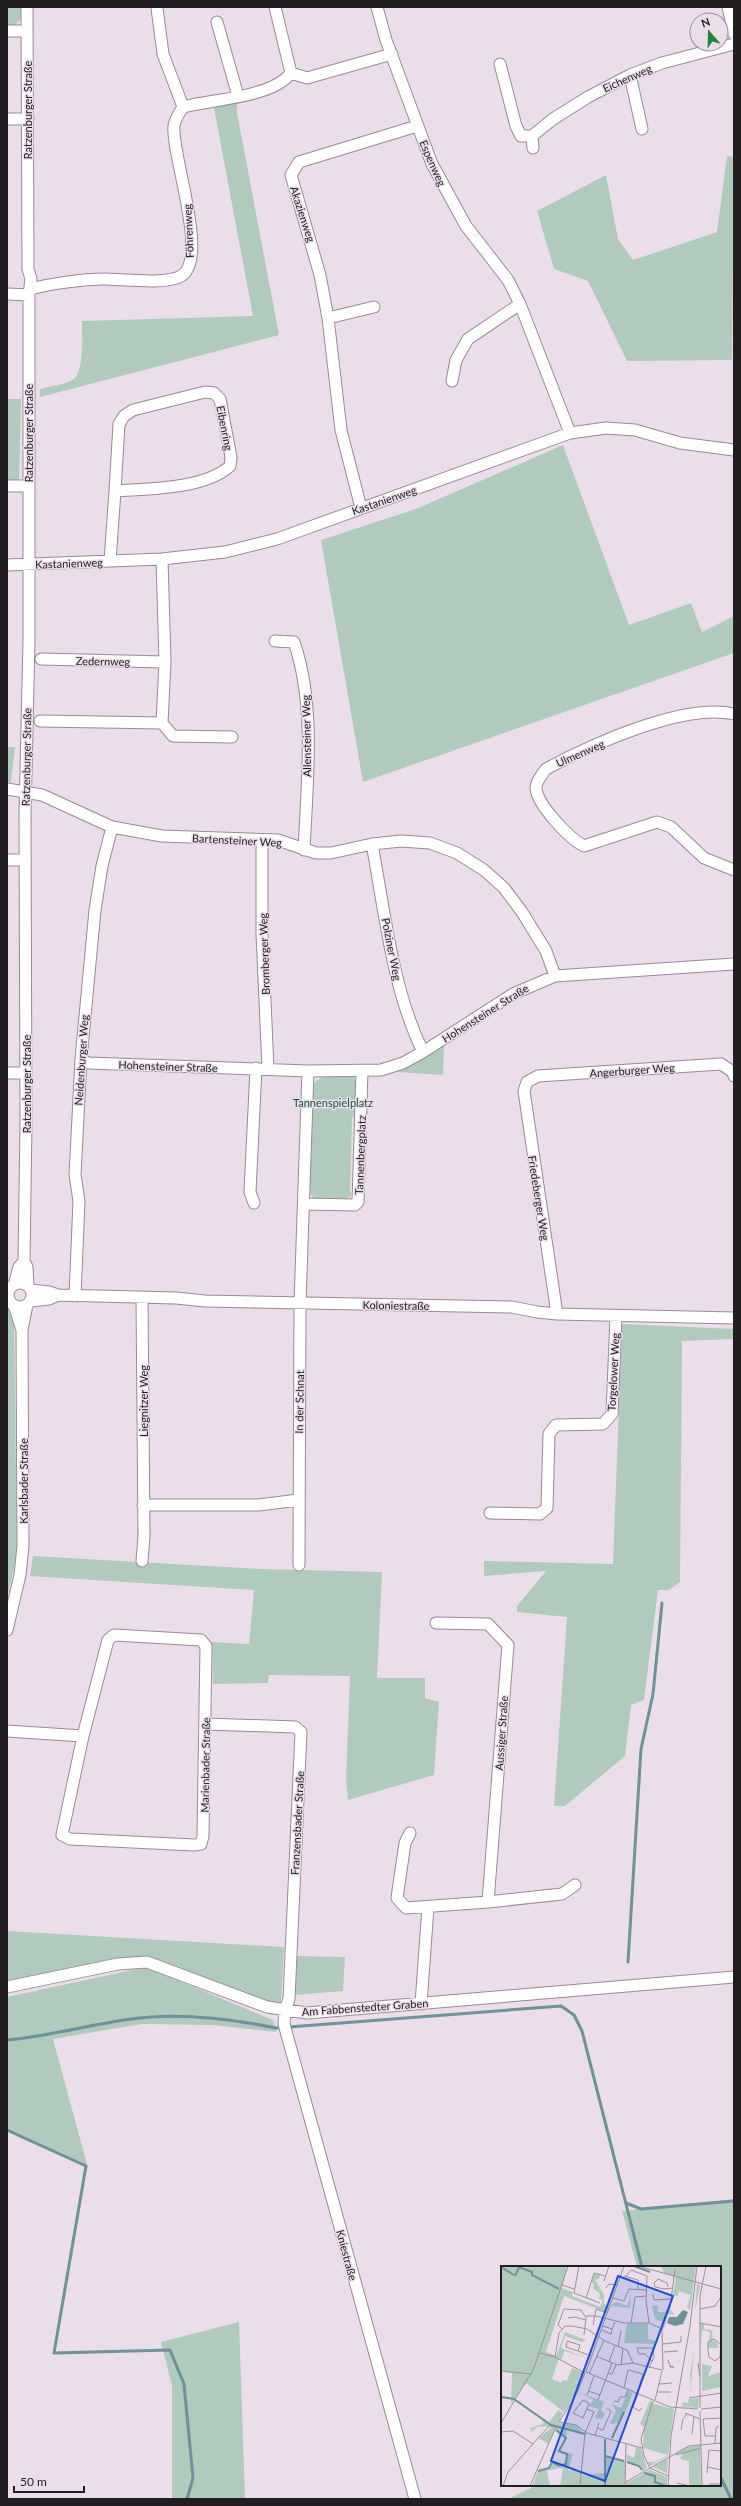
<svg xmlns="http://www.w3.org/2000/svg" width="741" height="2506" font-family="Lato,sans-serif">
<rect width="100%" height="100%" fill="#ebdeea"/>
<path fill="#b0cbbd" d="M7 7H23V17L14 26 7 27Z
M237 103V113L279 335 40 397V389C50 386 65 385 74 379 84 372 82 333 82 321L253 316 214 108Z
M727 156 734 157 732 360 627 361 588 281 554 269 537 211 606 175 618 239 633 260 717 232Z
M7 399H21L19 482H7Z
M563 445 629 625 691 603 702 632 734 616V653L363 782 321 540 416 509Z
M7 747H15L11 782 7 781Z
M444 1044 443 1075 398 1072V1069Z
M325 1075H350L354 1077C359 1086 358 1111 352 1119L350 1191 352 1195 344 1201 314 1199 308 1190 312 1090 315 1082Z
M7 1307 14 1315 17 1555 7 1598Z
M622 1324 734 1329V1339L682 1341 680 1582 669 1590H658L644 1700 631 1705 625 1756 565 1806H554L567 1617 517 1612V1606L546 1571 484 1576V1561L613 1564Z
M33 1556 260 1569 382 1572 377 1678H425V1698L439 1702 434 1775 348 1800 346 1780 350 1676 269 1675 268 1683 213 1684 212 1642 249 1644 254 1590 30 1576Z
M7 1931 284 1947 281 2002 274 2004 146 1956 7 1981Z
M294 1956 345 1957 343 1991 294 1995Z
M146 1967 273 2020 277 2032 211 2025 142 2024 53 2039 88 2168 7 2132V1997Z
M734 2199V2499H508L537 2485H720V2267H637L622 2211Z
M239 2322 245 2499H172V2386L161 2342Z"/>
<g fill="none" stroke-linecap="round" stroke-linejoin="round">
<path stroke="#6e919a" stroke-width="3" d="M628 1962 641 1749 653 1694 662 1603
M7 2040C52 2036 95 2023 139 2018 185 2013 232 2019 276 2028L561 2006 574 2015 582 2031 642 2267
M7 2130 86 2166 54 2353 170 2350 184 2384 193 2478 187 2499
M626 2203 641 2209 734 2201
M720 2476 731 2499"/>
<defs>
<path id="minor" d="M27 7 28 269 31 279 29 295V641L25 814 26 1123 24 1261 27 1267 28 1286
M275 7 291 73
M377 7 386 40 432 164 466 226 508 280 520 304 570 433
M728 7 734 34
M157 8 163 54 183 107
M217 22 238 96
M7 31H27
M500 64 516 126 521 136H532L553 119 588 97 630 75 662 63 734 44
M630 75 642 129
M7 119H28
M532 136 533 148
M31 289C47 284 86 279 103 279 122 279 166 285 181 276 210 259 171 154 174 126 175 119 179 113 183 107 212 99 272 98 291 73L307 78 392 54
M7 294 29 295
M328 318 374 307
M452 381 456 360 468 339 520 304
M205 392 214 393 220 399 231 457 230 466C205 489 148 489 115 491L119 424 124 416 133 410Z
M7 486H28
M361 508 341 430 328 318 320 275 291 175 299 162 417 126
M110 561 115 491
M7 565 162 559 225 552 277 539 570 433 606 428 635 430 680 443 734 450
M275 641 294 642C316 705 307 784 304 850
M41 659 165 662 162 559
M734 714C684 702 591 745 546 769 542 775 536 781 536 788 537 805 570 839 584 846L657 822 671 827 704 858 734 870
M40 721 162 723 165 662
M162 723 173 736 232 737
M7 789 42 795 112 827 162 836 278 840 316 853H331L372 844 401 841 430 843 457 853 484 870 504 888 522 912 546 951 555 976
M262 840V934L268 1068
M372 844C385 913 392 988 423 1052
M7 860H25
M81 1059 88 1063 308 1071 381 1070 403 1063 423 1052 513 994 555 976 734 964
M7 1073H26
M254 1203 250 1192 256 1068
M304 1204 355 1205 358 1202 362 1071
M8 1295a12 12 0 1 1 24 0a12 12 0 1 1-24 0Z
M14 1285 19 1267 24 1261
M31 1290 49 1292 58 1295
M75 1296 79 1201 75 1175 81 1059 95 910 102 866 112 827
M31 1301 49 1299 58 1295 176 1298 205 1301 512 1307 537 1312 557 1314 734 1318
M14 1305 22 1330
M557 1314 524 1091 527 1082 538 1076 721 1064 733 1072 734 1076
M143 1505H259L298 1500
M490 1513 540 1514 547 1508 549 1434 556 1425 603 1424 612 1414 616 1316
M142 1561 144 1536 142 1297
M299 1565 300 1303 308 1071
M7 1630 20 1575 23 1546 22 1330 27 1305
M114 1635 201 1640 206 1646 203 1836 201 1844 194 1845 70 1839 62 1835 83 1736 108 1640Z
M206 1724 295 1727 301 1732 289 1999 285 2010 284 2024 415 2499
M7 1731 83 1736
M410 1833 405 1843 397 1898 406 1908 488 1902 508 1645 488 1624 436 1623
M488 1902 562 1894 575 1885
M7 1987 118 1964 147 1962 267 2007 307 2013 734 1977
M421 2004 428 1907"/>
</defs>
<use href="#minor" stroke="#978b96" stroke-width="13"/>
<use href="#minor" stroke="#fff" stroke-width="11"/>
</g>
<g text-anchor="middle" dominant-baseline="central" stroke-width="3" stroke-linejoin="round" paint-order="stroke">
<g font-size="11" fill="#221d21" stroke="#ebdeea">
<text transform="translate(627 78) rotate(-24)">Eichenweg</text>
<text transform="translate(27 110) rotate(-90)">Ratzenburger Straße</text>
<text transform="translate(433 163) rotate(66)">Espenweg</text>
<text transform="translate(303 214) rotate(72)">Akazienweg</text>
<text transform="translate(188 231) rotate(-93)">Föhrenweg</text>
<text transform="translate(225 428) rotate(79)">Eibenring</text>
<text transform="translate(28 433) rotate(-90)">Ratzenburger Straße</text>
<text transform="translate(384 500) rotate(-19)">Kastanienweg</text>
<text transform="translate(69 563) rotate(-2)">Kastanienweg</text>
<text transform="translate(103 661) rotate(1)">Zedernweg</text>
<text transform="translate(306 736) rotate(-91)">Allensteiner Weg</text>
<text transform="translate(580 753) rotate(-24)">Ulmenweg</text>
<text transform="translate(26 757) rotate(-89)">Ratzenburger Straße</text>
<text transform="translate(237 840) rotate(3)">Bartensteiner Weg</text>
<text transform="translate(392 949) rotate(79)">Polziner Weg</text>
<text transform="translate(264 954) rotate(-92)">Bromberger Weg</text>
<text transform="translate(485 1013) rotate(-32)">Hohensteiner Straße</text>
<text transform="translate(81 1060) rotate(-86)">Neidenburger Weg</text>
<text transform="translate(168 1066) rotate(2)">Hohensteiner Straße</text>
<text transform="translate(632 1070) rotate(-4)">Angerburger Weg</text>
<text transform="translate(26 1084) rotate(-90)">Ratzenburger Straße</text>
<text transform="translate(360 1155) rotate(-88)">Tannenbergplatz</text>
<text transform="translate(539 1198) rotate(81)">Friedeberger Weg</text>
<text transform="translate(396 1305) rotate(1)">Koloniestraße</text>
<text transform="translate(613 1372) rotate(-87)">Torgelower Weg</text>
<text transform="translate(143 1401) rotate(-90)">Liegnitzer Weg</text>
<text transform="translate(299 1402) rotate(-89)">In der Schnat</text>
<text transform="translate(23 1481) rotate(-90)">Karlsbader Straße</text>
<text transform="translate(501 1733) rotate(-86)">Aussiger Straße</text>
<text transform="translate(205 1765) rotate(-89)">Marienbader Straße</text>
<text transform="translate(297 1823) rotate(-87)">Franzensbader Straße</text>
<text transform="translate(365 2007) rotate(-4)">Am Fabbenstedter Graben</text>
<text transform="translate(347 2255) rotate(75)">Kniestraße</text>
</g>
<g font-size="11" fill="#18513a" stroke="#ebdeea">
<text x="333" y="1102">Tannenspielplatz</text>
</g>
</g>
<g transform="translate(501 2266)">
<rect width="220" height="220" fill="#ebdeea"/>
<path d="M0 0H66L61 22 72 26 71 30 99 41 102 34 98 33 99 28 92 22 93 18 90 16 94 7 99 9 98 13 94 14 103 29V38L108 40 105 46 63 30 45 86 55 90 64 66 85 74 81 76 64 70 60 82 88 93 64 85 60 94 58 92 51 113 65 119 60 117 61 114 66 115 71 102 83 107 76 125 63 146 25 117 10 138 11 107 0 104ZM160 0H195L189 44 186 41 190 29 178 25 177 30 172 29 175 11 163 7ZM196 18 199 19 176 141 194 46ZM130 24 129 42 109 40 115 36 127 40ZM157 39V46H164L167 41 173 48 168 49 166 46 162 56 154 53 151 40ZM126 58H147V73L157 76 155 78 123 77ZM199 58H203V63L211 64 212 76 214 74 218 82H207L209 67 205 64 201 65 200 80ZM193 85 190 118V131L189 108ZM201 98 211 100 207 110 220 106V121L201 125ZM127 125 136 129 131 128 125 145 116 157 109 158 115 145 111 138 120 142ZM78 126 103 136 100 144 104 148 101 153 94 152 98 143 87 140 93 134ZM198 132 197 142 181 141 182 136 187 137 188 133ZM149 134 153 138 173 143 167 190 149 200 146 196H154L167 189 142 182 143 160 139 158ZM57 144 62 147 47 178 38 172 52 160 36 161 31 166 29 162 42 158 43 154 48 157ZM57 157 75 159 83 168 66 162 65 173 54 163ZM199 179 200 220H194L188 218V195L179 193 182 187 172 189 185 181ZM135 181 140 182 146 202 141 205 137 199 126 196V188L133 192ZM66 187 72 188 67 204 81 205V209L103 207 104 190 125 195 124 215 116 220H59L62 203 59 202 46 205 49 220H31L37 205 48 202 51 196 62 200ZM167 192 166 207 152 201ZM149 204 166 211V220H125V217Z" fill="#b0cbbd"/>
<path d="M182 44 187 46 182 58 174 60 166 57 168 51H176Z" fill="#6e919a"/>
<path fill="none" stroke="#6e919a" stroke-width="2" d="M133 0 149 6M0 1 13 9M14 10 18 1 31 6V9L58 23M0 131 13 133 50 159 84 168M111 172 123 146M104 173V220M104 190 123 195M126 196 138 200 141 204M37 205 48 202 51 196 58 200 65 198 66 188 58 185 65 172 55 164M143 207 154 210V216L165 220"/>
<path fill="none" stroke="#9b919a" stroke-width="1" d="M78 0 73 27 99 37M137 0 220 23M123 10 137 14V23M125 10 130 4 146 10 145 34 148 57M103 15 108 0M61 19 73 23M167 21 166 17 157 13 153 17 154 21 163 23 172 22M105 22 108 18 116 19M152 28 153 34 170 33M85 32 93 7 104 10M112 32 123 35 128 23 145 24M199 43 214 40 220 31M85 50H95L123 57H148L161 63M67 52 74 51 85 54M130 57 134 31 145 30M199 57 220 61M92 59 95 43 106 47M102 60 111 63 114 56M61 63 57 59 63 43 80 44 85 52 83 69M101 64 110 68 111 63M213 73 220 79 219 91 214 95 208 91 207 83V76ZM162 78 180 76V70M117 81 120 65M77 85 79 79 66 75 65 81 77 85 90 90M163 86 177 85M39 87 54 91 84 107M95 90 116 99 132 97 161 104M54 91 58 67 64 60H71L86 63 104 75 126 84 132 97M167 94 169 100V101H173L169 100M108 96 114 79M197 97 199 110M120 99 122 82M148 102 153 91 152 82H136L138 88H144L151 95M162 104 161 65 169 41 174 4M0 105 31 108M85 106 169 141 197 143M85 106 123 0M84 107 76 127 58 156 75 159 86 167 141 182M107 107 111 108 115 99M88 108 103 74M158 118 171 117M123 122 127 104 142 108 136 127M87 125 99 129M156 126H170M137 128 132 141 138 145 141 142M86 129 93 110M188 132 220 127M82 134 88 137 82 152 72 147ZM97 134 111 97M154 134 161 105M113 135 117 136 119 131H124L127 124M199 142V30L205 0M200 143 220 141M199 145 201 220M184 147 199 153M0 157 33 102 67 0M97 162 102 164 110 145 106 142M180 164 182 153 186 148M0 166 12 165 32 178M191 168 193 151M94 169 98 157M214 170H204L202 153 220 152M214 177 215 162 218 160M175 189 200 182M207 201 220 204M206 207 208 184 220 185M167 210 149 202 188 180 220 177M176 217 189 220M2 220 7 206 48 160 55 161 29 220M79 220 84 167 93 146 86 143M118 220 149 202 143 190 140 173 152 135M124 220 125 178M167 220 170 170 189 60 196 0M207 220 209 218H220"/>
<path fill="#1d4ed8" fill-opacity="0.15" stroke="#1d4ed8" stroke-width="2" d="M117 10 172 30 104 215 50 195Z"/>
<rect width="220" height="220" fill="none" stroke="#221d21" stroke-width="2"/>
</g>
<rect width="741" height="2506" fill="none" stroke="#221d21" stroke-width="16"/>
<g transform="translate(709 32) rotate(340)"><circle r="19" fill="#ebdeea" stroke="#9b919a"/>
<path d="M0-3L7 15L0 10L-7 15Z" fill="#1e853a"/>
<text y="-6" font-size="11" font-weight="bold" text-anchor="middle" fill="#221d21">N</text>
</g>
<path d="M14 2486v6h70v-6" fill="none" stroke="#221d21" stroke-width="2"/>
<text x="20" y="2486" font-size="12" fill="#221d21" stroke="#ebdeea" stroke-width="3" paint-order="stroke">50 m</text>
</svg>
